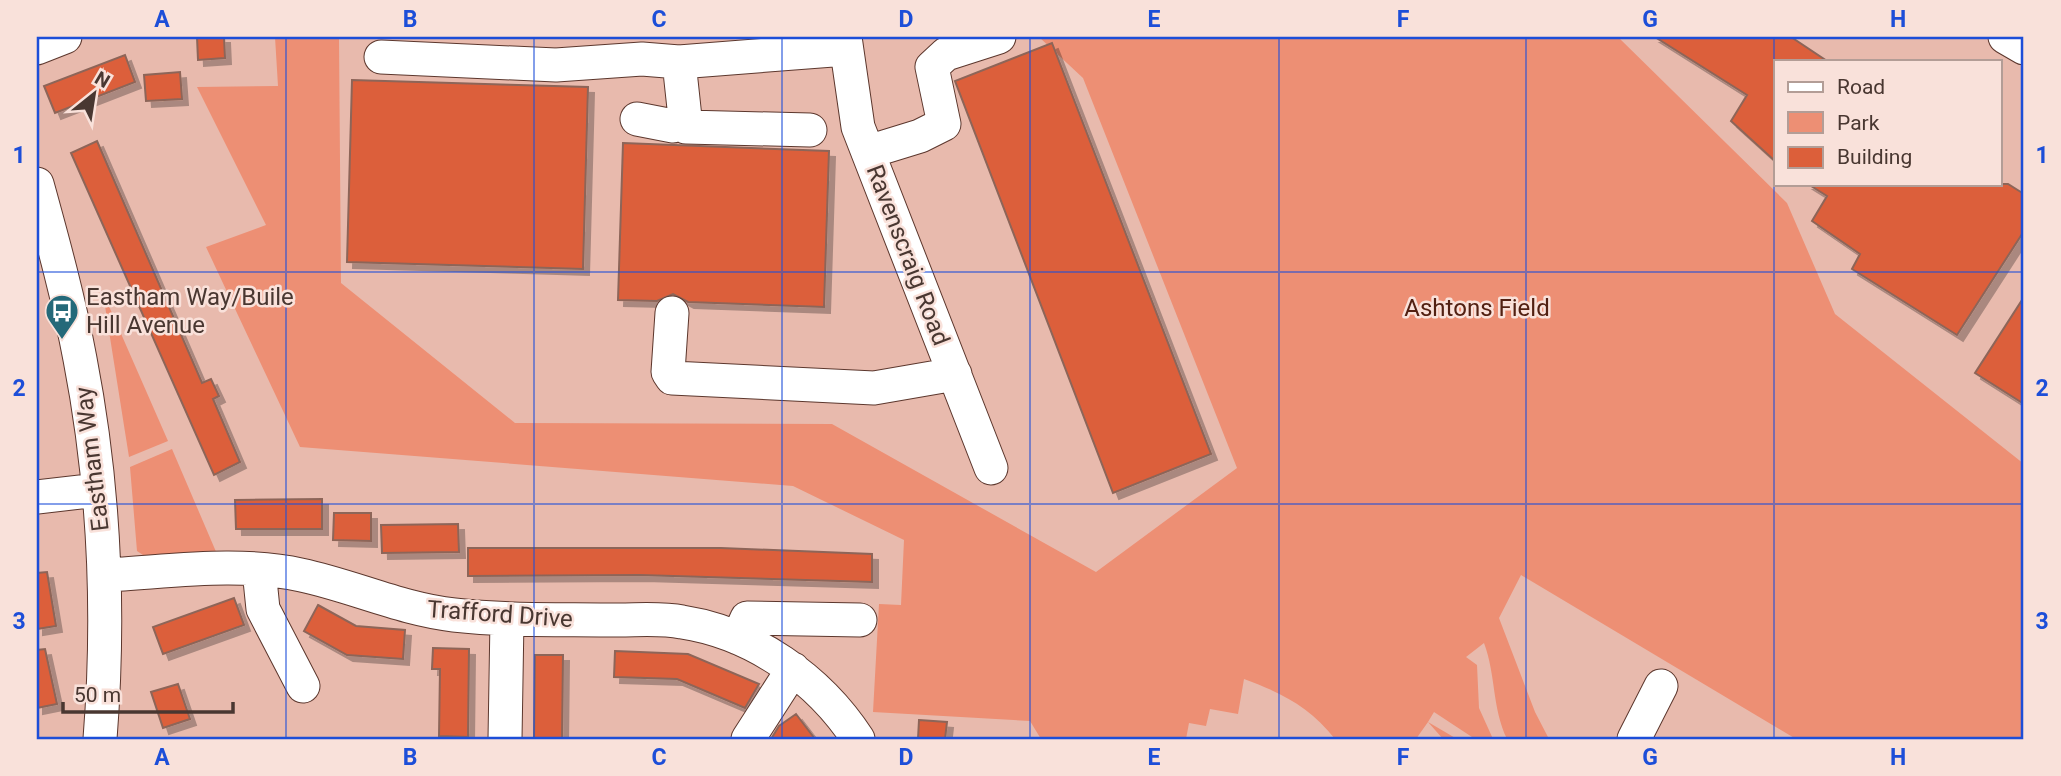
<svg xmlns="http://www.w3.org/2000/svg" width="2061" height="776" font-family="Roboto,sans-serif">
<defs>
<filter id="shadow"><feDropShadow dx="6" dy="6" stdDeviation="0" flood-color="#0004"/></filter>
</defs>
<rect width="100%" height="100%" fill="#e8baad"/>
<path fill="#ed8f74" d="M275 37H339L341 283 515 423 832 424 1096 572 1237 468 1083 78 1039 37H1618L1787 203 1835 314 2024 464V739H1796L1521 575 1499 618 1535 712 1549 739H1507C1492 708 1496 675 1484 643L1466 657 1477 665 1479 708 1493 739H1475L1434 712 1428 722 1457 739H1443L1428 722 1416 739H1335C1310 707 1282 693 1244 679L1238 714 1210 709 1206 726 1189 723 1186 739H1041L1030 721 873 712 879 604 901 605 904 540 793 486 300 447 206 247 266 225 197 87 278 86Z
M108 304 168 441 129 457 105 306Z
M172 449 217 554 143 555 137 551 130 467Z"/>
<path fill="#dc5f3a" stroke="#8d6559" stroke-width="2" filter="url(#shadow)" d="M197 37H224L225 58 198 60Z
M1655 37H1791L1827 61H1776V162L1731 121 1747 95Z
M1052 43 1211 454 1113 493 955 81Z
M125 55 135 82 55 113 44 86Z
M180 72 182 99 146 101 144 75Z
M352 80 588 87 583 269 347 262Z
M97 141 202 383 211 379 219 396 213 399 240 462 214 475 71 153Z
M623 143 829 151 824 307 688 302 673 294 657 301 618 300Z
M1808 184H2008L2024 194V231L1957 335 1852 269 1860 254 1812 221 1827 196Z
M2024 297V404L1975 373Z
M322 499V529H236L235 500Z
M334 513H371V541L333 540Z
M458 524 459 552 382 553 381 525Z
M468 548H721L872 554V582L640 575 468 576Z
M47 572 56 626 37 629V573Z
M234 598 244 625 163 654 153 627Z
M318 605 356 626 405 630 403 659 347 655 304 631Z
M433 648 469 649 468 737 439 736 440 669H432Z
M45 649 57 704 37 708V650Z
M615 651 688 654 759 684 745 708 677 679 614 677Z
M535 655H563L562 739H534Z
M178 684 190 719 163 728 151 692Z
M796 714 815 739H771L779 726Z
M919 720 947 722 945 739H918Z"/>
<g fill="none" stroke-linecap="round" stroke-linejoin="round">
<defs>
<path id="minor" d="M845 37 858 127 991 468
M2005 37 2024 48
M37 48 65 37
M381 57 556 65 642 59 679 62 846 49
M679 62 686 127 810 130
M637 119 673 126 683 121
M868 152 920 136 944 124 932 67 946 54 999 37
M37 184C53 242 69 300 80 359 104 483 110 613 100 739
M672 313 668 372 672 378 874 388 955 374
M37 497 98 490
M259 570 263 609 303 686
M105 575C168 572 238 561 301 575 353 586 401 609 454 615 509 621 564 619 619 620 639 620 662 618 682 622 754 633 819 679 858 739
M738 638 747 618 860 620
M505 739 507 619
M748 739 793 669
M1634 739 1661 686"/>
</defs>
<use href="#minor" stroke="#5c372d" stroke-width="35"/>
<use href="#minor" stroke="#fff" stroke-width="33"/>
</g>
<path fill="none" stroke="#1d4ed8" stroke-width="2" stroke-opacity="0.55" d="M286 37V739M534 37V739M782 37V739M1030 37V739M1279 37V739M1526 37V739M1774 37V739M37 272H2024M37 504H2024"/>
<defs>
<symbol id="bus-pin" viewBox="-11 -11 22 30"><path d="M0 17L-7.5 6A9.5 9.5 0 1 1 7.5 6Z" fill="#246979" stroke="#f9e1da"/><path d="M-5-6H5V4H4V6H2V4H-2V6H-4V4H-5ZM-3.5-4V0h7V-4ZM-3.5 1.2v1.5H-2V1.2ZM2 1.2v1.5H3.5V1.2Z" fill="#fff"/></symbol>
</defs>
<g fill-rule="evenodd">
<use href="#bus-pin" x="43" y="292" width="38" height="52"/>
</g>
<g text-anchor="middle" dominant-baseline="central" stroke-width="5" stroke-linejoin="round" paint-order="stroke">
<g font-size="24" fill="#493731" stroke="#f9e1da">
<text transform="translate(908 255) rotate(69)">Ravenscraig Road</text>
<text transform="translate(92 459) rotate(-97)">Eastham Way</text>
<text transform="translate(500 614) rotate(4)">Trafford Drive</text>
</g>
<g font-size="24" fill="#493731" stroke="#f9e1da" text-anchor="start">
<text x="86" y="297">Eastham Way/Buile<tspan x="86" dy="28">Hill Avenue</tspan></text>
</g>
<g font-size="24" fill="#522012" stroke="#f9e1da">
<text x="1477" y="308">Ashtons Field</text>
</g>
</g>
<rect width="2061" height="776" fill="none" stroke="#f9e1da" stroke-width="77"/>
<rect x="1774" y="60" width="228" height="126" fill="#f9e1da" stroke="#b39d96" stroke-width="2"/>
<rect x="1788" y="82" width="35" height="10" fill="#ffffff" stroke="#b39d96" stroke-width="2"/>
<text x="1837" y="94" font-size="21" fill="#493731">Road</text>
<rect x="1788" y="112" width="35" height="21" fill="#ed8f74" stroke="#b39d96" stroke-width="2"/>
<text x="1837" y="130" font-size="21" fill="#493731">Park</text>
<rect x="1788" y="147" width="35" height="21" fill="#dc5f3a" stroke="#b39d96" stroke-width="2"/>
<text x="1837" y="164" font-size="21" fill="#493731">Building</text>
<g transform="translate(94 94) rotate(30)" stroke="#f9e1da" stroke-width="5" paint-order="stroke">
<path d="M0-5L12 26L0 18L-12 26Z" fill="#493731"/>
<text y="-10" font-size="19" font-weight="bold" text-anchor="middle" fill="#493731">N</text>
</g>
<path d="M63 702v10h170v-10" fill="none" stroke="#493731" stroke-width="3.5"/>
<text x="74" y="702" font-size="21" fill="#493731" stroke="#f9e1da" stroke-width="5" paint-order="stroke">50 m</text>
<rect x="38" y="38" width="1984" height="700" fill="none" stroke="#1d4ed8" stroke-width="2.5"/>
<g font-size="23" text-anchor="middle" font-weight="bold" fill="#1d4ed8">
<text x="162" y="27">A</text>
<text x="410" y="27">B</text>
<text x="659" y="27">C</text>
<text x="906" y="27">D</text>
<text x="1154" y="27">E</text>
<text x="1403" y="27">F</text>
<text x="1650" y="27">G</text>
<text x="1898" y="27">H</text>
<text x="19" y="163">1</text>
<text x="2042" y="163">1</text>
<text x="19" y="396">2</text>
<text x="2042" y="396">2</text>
<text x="19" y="629">3</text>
<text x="2042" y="629">3</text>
<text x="162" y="765">A</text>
<text x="410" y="765">B</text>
<text x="659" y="765">C</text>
<text x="906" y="765">D</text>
<text x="1154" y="765">E</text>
<text x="1403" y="765">F</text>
<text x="1650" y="765">G</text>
<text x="1898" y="765">H</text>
</g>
</svg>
